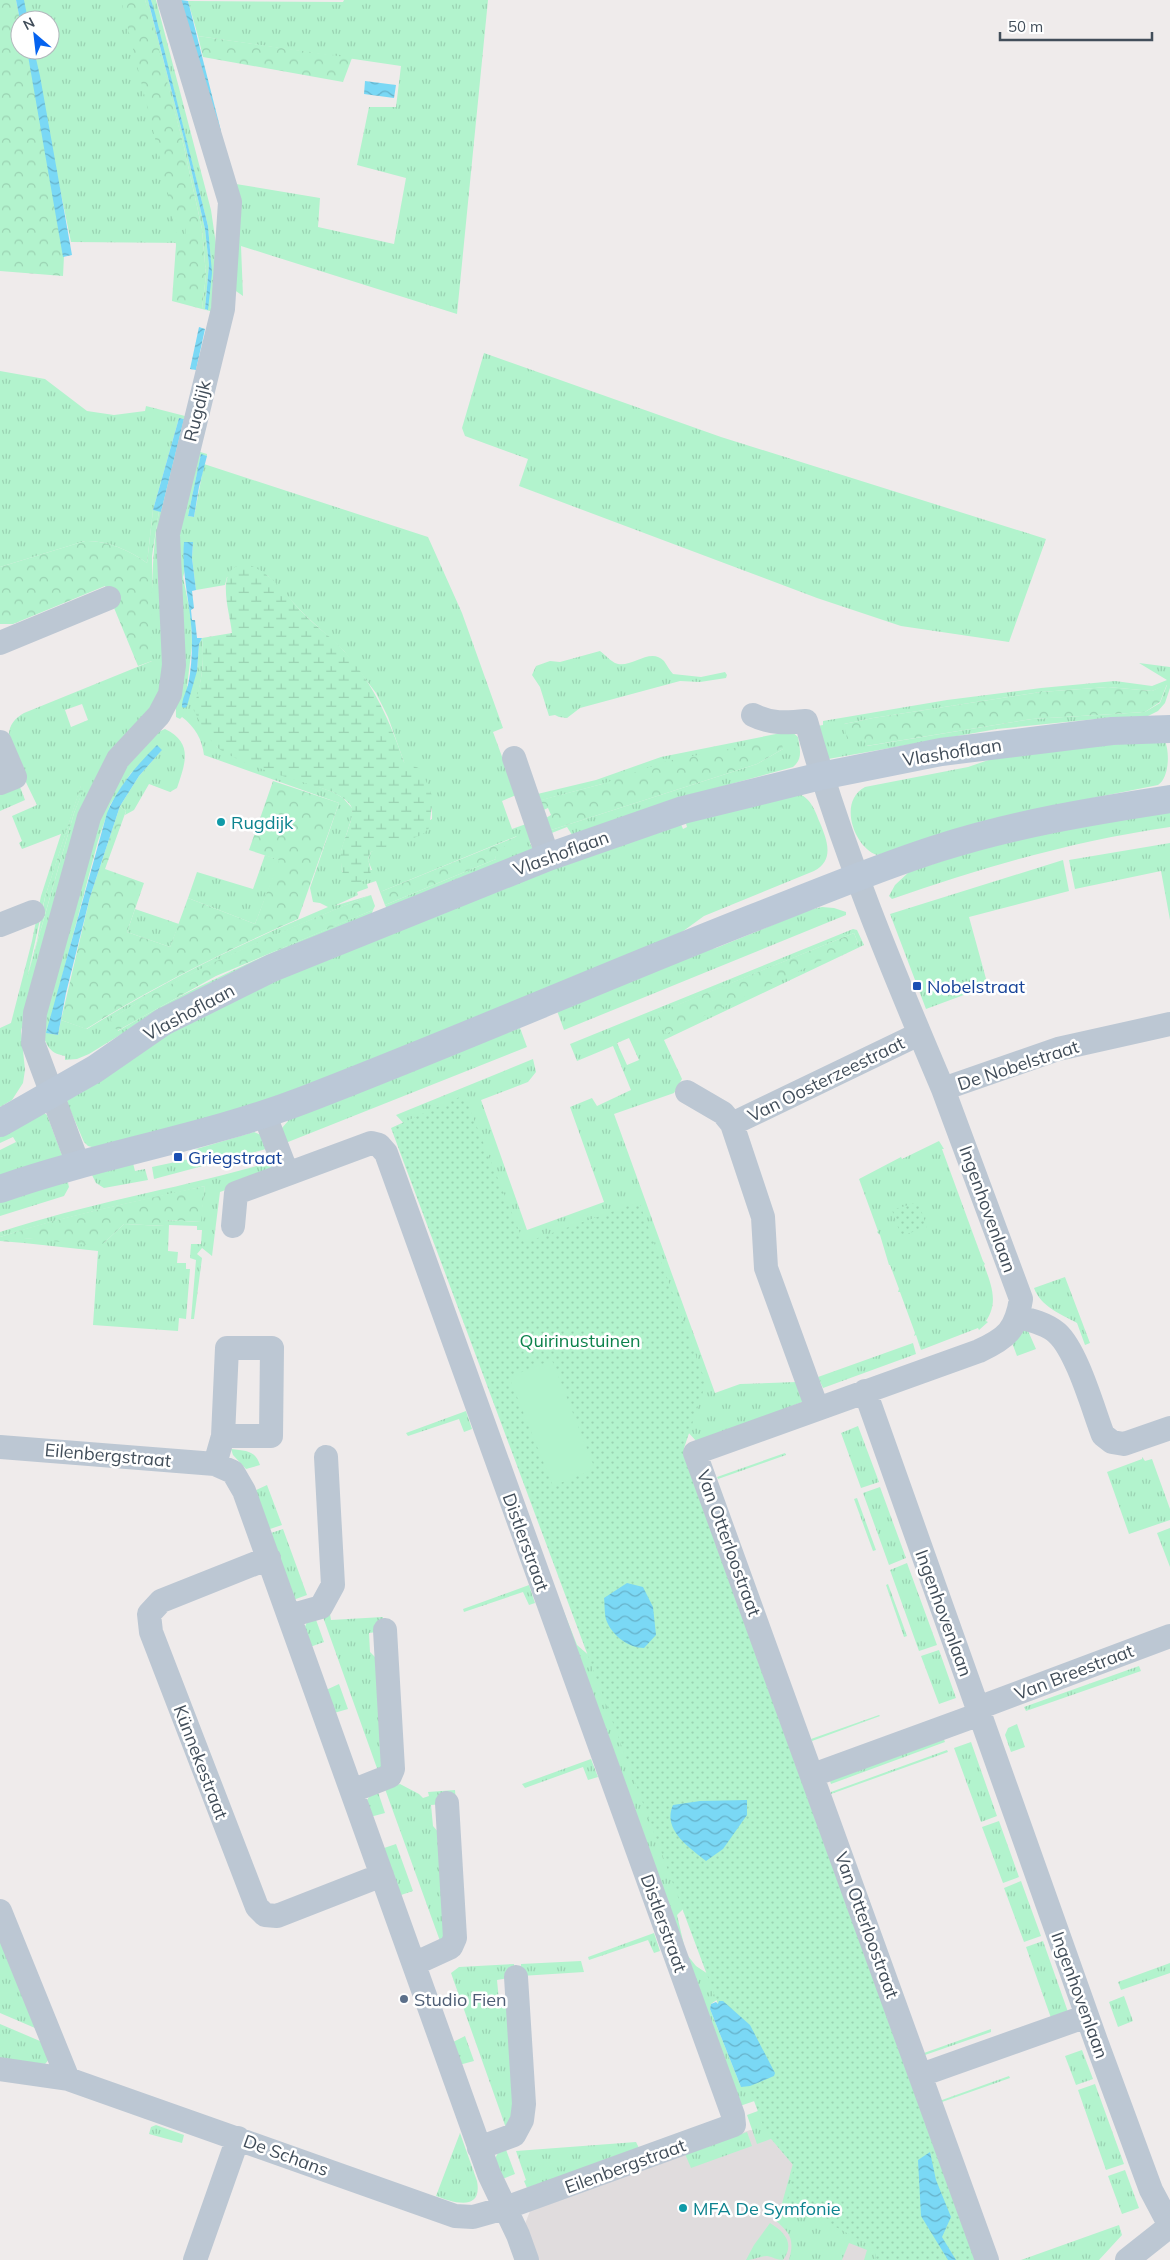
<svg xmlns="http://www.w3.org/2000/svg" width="1170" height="2260" font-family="Mulish,sans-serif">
<defs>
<pattern id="grass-tufts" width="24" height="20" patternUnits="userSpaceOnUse" patternTransform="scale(1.25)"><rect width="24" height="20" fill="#b2f3cd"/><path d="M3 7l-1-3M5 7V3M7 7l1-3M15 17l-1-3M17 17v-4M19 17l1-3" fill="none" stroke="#9ad2b2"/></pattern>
<pattern id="forest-crowns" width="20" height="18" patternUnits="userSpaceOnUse" patternTransform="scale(1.25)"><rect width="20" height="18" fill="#b2f3cd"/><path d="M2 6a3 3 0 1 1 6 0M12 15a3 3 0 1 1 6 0" fill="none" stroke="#9ad2b2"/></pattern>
<pattern id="wetland-marsh" width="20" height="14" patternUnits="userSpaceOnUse" patternTransform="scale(1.25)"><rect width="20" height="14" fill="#b2f3cd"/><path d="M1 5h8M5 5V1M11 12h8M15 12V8" fill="none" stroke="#9ad2b2"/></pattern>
<pattern id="park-dots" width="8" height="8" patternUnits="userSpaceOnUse" patternTransform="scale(1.25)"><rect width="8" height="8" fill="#b2f3cd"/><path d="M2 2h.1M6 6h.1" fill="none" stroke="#9ad2b2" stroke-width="1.8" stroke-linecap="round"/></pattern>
<pattern id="water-waves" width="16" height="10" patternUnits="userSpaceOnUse" patternTransform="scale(1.25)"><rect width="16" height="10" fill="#7ad8f5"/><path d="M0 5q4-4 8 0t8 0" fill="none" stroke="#66b1c9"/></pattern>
</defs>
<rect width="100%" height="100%" fill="#efebeb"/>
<path fill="#e0dcdd" d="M750 2130 786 2138 884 2260H538L525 2224 530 2211Z"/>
<path fill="url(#grass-tufts)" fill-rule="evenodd" d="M21 0H129L180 192 190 243 71 242 31 50H50V20H25Z
M145 0H148L151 12 184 139 205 229 209 265 205 309 207 310 211 262 208 226 151 0H156L211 210 216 244 214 312 202 309 206 275 202 229 184 147Z
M344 0H488L457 314 241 246 243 296 233 289 236 184 320 198 318 227 394 244 406 178 357 165 369 107H396L401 66 198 36 188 1 343 2Z
M484 353 721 437 1046 539 1009 642 901 626 817 598 519 486 528 459 465 436 462 428Z
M0 371 45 379 87 411 114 415 145 411 146 406 185 416 158 555V580L164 620V681L50 922 21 1031 25 1070 23 1083 12 1100 0 1107V1028L11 1023 32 941 41 896 61 834 22 849 19 843 22 841 12 816 37 805C30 790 9 750 9 735 9 725 15 718 24 713L152 661C152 610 150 562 159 511L161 512 184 419 179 418 153 510 147 563C130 550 106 540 85 541L0 567ZM82 704 88 720 71 727 65 710ZM81 786 84 787 74 813 27 978 45 897Z
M197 451 207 454V456L201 455 188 516 194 517 204 464 428 537 462 613 503 728 493 732 516 795 502 801 512 829 526 824 533 841 530 843 533 849 387 909 385 905 496 859 494 853 517 836 380 892 376 881 367 884 368 888 357 892 358 895 334 906 371 895C283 931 196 967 114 1017L118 1031C202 981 283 947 373 910L371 916 156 1013 89 1054 77 1059 65 1060V1056C48 1053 46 1044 41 1029L95 826 121 773 158 732 165 729C194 743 185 764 177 788L170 792 149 784 134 810 125 815 126 811 120 806 139 776 162 750 131 773 110 805 98 841 47 1033 58 1035 61 1020 87 1029C164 981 244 942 328 907L320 903 313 902 310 888 339 803 204 755C202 739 195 727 182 717L180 719 176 717 174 562ZM193 542 192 558 196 590 225 585 227 577 267 575 304 614 344 651 376 693 388 717 404 762 432 809V819L371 852 368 860 372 870 342 872 341 851 352 817V808L343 798 333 792 241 759 217 747 194 709C201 685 205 663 202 638L199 644 197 671 187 687 192 645 191 617 183 577Z
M600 651C605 655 611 661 615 663 630 670 650 646 664 661 667 665 669 670 673 674L701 677 725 672 727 675 726 678 700 682 680 681 580 708 567 718 559 717 555 715 549 716 540 687 532 675 536 666 550 661 560 662Z
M1139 663 1170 667V688L1165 703 1158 711 1146 717H1116L997 729 828 759 812 727 823 725V721L947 700 1041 688 1115 681 1152 686 1167 680ZM1167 685 1160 703 1145 712 1032 719 867 746 865 740 844 724 873 718 1041 692 1108 687 1152 691Z
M791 731 798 737C800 749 803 759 793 767L687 796 572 835 567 827 544 836 548 831 757 764 783 749 602 784 538 801 529 796 596 780 661 757Z
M1165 741C1170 753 1169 778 1158 785L1038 809 877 855C855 848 837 802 865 787L968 767 1015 751Z
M20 787 25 800 0 811V795Z
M792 792C810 795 814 808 820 823 827 840 835 860 814 871L704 916 664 945 293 1096 192 1127 100 1149 88 1146 84 1142 68 1105 67 1099 70 1093 135 1051 186 1022 244 993 537 872 680 822 683 829 687 827 685 820Z
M1170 807V827C1074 841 983 867 892 899L889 896 895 885 909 872 993 844Z
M1170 843V920L1161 871 1075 889 1069 860Z
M265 855 280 860 255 924 188 898 197 872 253 889Z
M1063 860 1069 891 969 917 988 986 926 1009 890 914Z
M822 907 834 908 846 912V915L564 1030 556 1008 661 959 716 948 809 910Z
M135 909 179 924 170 947 127 932Z
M853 929 857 930 864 945 664 1040 682 1079 674 1093 614 1114 715 1393 740 1384 797 1382 803 1399 802 1402 698 1443 396 1115 533 1059 536 1072 528 1082 481 1100 527 1230 604 1202 570 1107 592 1098 597 1106 631 1090 613 1046 577 1061 570 1044ZM854 933 858 943 658 1014V1013ZM629 1038 639 1060 627 1065 617 1043Z
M520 1028 527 1047 283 1144 282 1128 288 1121 286 1113Z
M44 1113 47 1115 62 1155 60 1158 0 1181V1150L16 1142 13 1137 0 1143V1130Z
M254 1132 261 1135 270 1148 154 1179 152 1167 194 1158 193 1150Z
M939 1141 944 1149H942L983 1261 985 1264 984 1265C991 1284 999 1302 986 1321L988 1322 979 1330 978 1328 921 1350 916 1335 914 1336 915 1333 900 1292H898L899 1289 890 1265H889L880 1235 877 1232 878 1231 859 1179 901 1157 902 1159Z
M274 1161V1166L264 1176 220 1192 212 1256 202 1248 197 1254 202 1258 194 1319H191L196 1260 190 1258 191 1244H201L202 1230H197V1226L169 1225 168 1251 178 1252 177 1263H186V1269H190L186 1319 179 1318 178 1331 93 1325 98 1251 24 1243V1238L104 1243 124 1224 164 1226 165 1220 200 1222 205 1186C136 1202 67 1215 0 1237V1232C90 1202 183 1188 274 1161Z
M133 1163 135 1171 145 1169 148 1180 104 1188 96 1183 91 1173Z
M67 1179 69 1187 64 1196 0 1216V1197Z
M1065 1277 1090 1343 1085 1345 1077 1323C1061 1314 1041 1307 1034 1288Z
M1025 1324 1036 1349 1017 1356 1011 1340Z
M913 1343 916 1354 823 1388 818 1377Z
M466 1411 472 1429 464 1432 459 1419 408 1436 406 1433Z
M858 1426 879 1482 861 1488 841 1433Z
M231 1449C246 1451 255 1450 260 1465L246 1469 233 1455Z
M785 1453 786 1455 718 1479 717 1477Z
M1142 1457 1145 1461 1152 1459 1170 1509V1520L1129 1534 1107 1472 1142 1459Z
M267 1485 282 1525 267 1530 254 1491Z
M880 1487 906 1558 889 1565 863 1493Z
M857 1498 876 1550 873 1551 854 1499Z
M1170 1528V1567L1157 1533Z
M283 1529 307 1595 293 1600 268 1534Z
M907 1563 937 1645 919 1651 890 1570Z
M888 1584 907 1636 904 1637 886 1585Z
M529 1585 535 1603 529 1605 523 1592 464 1612 463 1609Z
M562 1607 577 1645 600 1665 711 1882 677 1915 684 1945 558 1609Z
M330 1614 331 1620 383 1617 384 1631 369 1633 370 1652 378 1660 382 1766 378 1771 323 1617Z
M315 1617 324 1642 310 1647 304 1629 307 1622Z
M939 1650 956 1698 939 1704 921 1656Z
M1139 1666 1141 1671 1026 1711 1024 1707Z
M339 1684 348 1709 334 1713 326 1690Z
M879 1715 880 1716 812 1741 811 1739Z
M1017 1724 1025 1747 1011 1752 1005 1735 1008 1728Z
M943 1737 945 1742 831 1784 829 1778Z
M971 1742 997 1816 981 1822 954 1748Z
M947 1750 948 1752 831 1794V1792Z
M591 1759 598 1777 588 1780 583 1767 525 1788 522 1784Z
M400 1784 419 1794 423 1798 429 1796 428 1792 455 1790 456 1803 431 1805 433 1826 440 1834 446 1934 440 1941 385 1789Z
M377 1789 385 1813 370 1817C366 1801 364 1800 377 1789Z
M999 1821 1019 1877 1003 1883 982 1827Z
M396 1844 413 1891 398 1896 381 1849Z
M1021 1881 1041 1936 1024 1942 1004 1888Z
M654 1933 660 1951 654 1953 648 1940 589 1960 588 1957Z
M0 1938 42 2031 0 2013Z
M1043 1941 1068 2012 1051 2018 1026 1947Z
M688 1956 696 1966 711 1976 804 2084 737 2107ZM718 1999 741 2087 710 2009 711 2004Z
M581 1961 584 1972 521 1976V1964Z
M1170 1963V1973L1121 1990 1118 1982Z
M514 1964 515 1977 497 1980 499 2001 507 2008 515 2115 506 2128 451 1973 459 1967Z
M1124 1996 1133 2021 1118 2027 1109 2002Z
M0 2024 47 2044C49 2052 52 2058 45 2064L0 2059Z
M991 2029V2032L925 2055 924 2053Z
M465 2036 474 2061 459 2065 451 2043Z
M1082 2050 1093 2079 1076 2085 1065 2056Z
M1009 2076 1010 2078 942 2102V2100Z
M1095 2084 1124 2164 1106 2170 1078 2090Z
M810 2092 803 2127 757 2144 747 2115Z
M156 2125 184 2135 182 2143 149 2134 151 2127Z
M747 2132 752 2146 691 2168 685 2154Z
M460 2133 477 2181C483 2213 452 2202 436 2196Z
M636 2142 639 2148 527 2188 524 2181 526 2180 516 2151Z
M505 2147 515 2174 500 2180C496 2164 490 2157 505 2147Z
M794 2160 890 2260H864L867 2250 849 2243 842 2260H789C795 2238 790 2233 773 2218L780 2206 781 2207Z
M1125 2170 1139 2208 1122 2214 1108 2176Z
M770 2223C785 2232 795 2244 783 2260 777 2260 773 2257 767 2256 760 2256 754 2260 746 2260L754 2245Z
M1119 2225 1122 2235 1099 2260H1021Z"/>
<path fill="url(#forest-crowns)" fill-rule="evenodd" d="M0 0H16L20 20V50H27L33 78 64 256 63 276 0 271Z
M121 0H145L150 15 184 147 202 229 206 275 202 309 172 301 176 245 173 224 167 187ZM177 223H186V242L177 241Z
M198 36 352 58 343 82 203 57Z
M153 510 159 511 152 556V661L138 666 105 586 13 624H0V567L85 541C106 540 130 550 147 563Z
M1167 684 1160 702 1145 712 1032 719 866 746 865 740 847 739 844 724 873 718 1041 692 1108 687 1152 691Z
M781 739 783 749 757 764 548 831 544 819 551 815 548 808 541 811 537 801 602 784 667 761Z
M273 781 339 803 298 919C225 951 154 986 86 1029L61 1020 90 897 120 806 126 811 105 869 144 883 127 932 170 947 188 898 255 924 279 860 249 850Z
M81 785 85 786 74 813 16 1016 37 941 45 897Z
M518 836 495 853 496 859 385 905 380 892Z
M371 895 375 906 373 910 216 976 117 1031 110 1019C192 968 281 931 371 895Z
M854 933 858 943 666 1034 657 1013Z
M205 1186 201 1222 165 1220V1226L124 1224 104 1243 97 1246 24 1238V1243L0 1241V1237C67 1215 136 1201 205 1186Z"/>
<path fill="url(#wetland-marsh)" d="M246 564C271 571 286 596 303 613 316 627 333 638 345 652 374 685 390 721 404 762L421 769 433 798 429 828 422 835 371 852 368 859C374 880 370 878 352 886L345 882C342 872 340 862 341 851 343 840 356 816 351 806 347 799 339 796 333 792 301 781 244 767 218 748 207 739 200 721 193 709 201 685 205 663 202 638L232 633C230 611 213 566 246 564Z"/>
<path fill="url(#park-dots)" d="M464 1095 524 1243 639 1202 706 1383 684 1448 975 2260H876L875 2248 787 2201 794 2166 766 2133 391 1128Z
M918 1202 927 1227 901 1236 892 1210Z"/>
<path fill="#b2f3cd" d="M552 1360 595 1469 553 1486 509 1377Z"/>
<path fill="url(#water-waves)" d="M16 0H24L28 20H20Z
M148 0H151L155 13 208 226 212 273 208 310 205 309 209 265 205 229 184 139Z
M181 0 188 1 221 131 215 132Z
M27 50H34L40 76 72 255 63 257Z
M365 81 396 85 394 98 364 94Z
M199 327 205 329 196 370 190 369Z
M179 418 184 419 161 512 153 510Z
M201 454 207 456 199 487 194 517 188 516Z
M184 542H193L192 558 196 590 192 591 194 608 191 610 192 620H195L197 638H202L199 644 197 671 187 706 185 708 182 707C182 699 186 692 188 685 191 671 192 656 192 642 192 608 181 577 184 542Z
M157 745 162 750 139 776 120 806 90 897 66 993 58 1035 46 1033 107 813C118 787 137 765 157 745Z
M627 1583 643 1587 653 1607 656 1635 644 1648C629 1648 613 1636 607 1622 604 1615 605 1605 604 1598Z
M747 1800V1815L723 1849 706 1861C689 1847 662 1830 673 1805L700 1801Z
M719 2001H723L750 2025 775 2073 774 2076 750 2086 741 2087 710 2009 711 2004 716 2002 718 2004Z
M930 2152 936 2180 951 2217 942 2237 956 2260H948L921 2216 918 2160Z"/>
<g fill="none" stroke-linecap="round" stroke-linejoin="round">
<path stroke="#bcc7d3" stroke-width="24" d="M0 643 109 598
M753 715C771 724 786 723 806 721 841 847 892 969 943 1089L1058 1049 1170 1024
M0 742 15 777 0 783
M514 758 548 857
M0 925 33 912
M943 1089 1021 1299C1016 1330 1007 1338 979 1351L695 1453 987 2260
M687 1092 723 1113 732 1124
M264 1113 287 1173
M78 1164 33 1043 35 1013 89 817 118 759 159 715 170 694 174 665 168 534 223 309 230 202 169 0
M1018 1317C1031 1320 1047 1324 1057 1333 1077 1351 1093 1409 1103 1435L1112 1442 1124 1444 1170 1428
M865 1391 1096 2041 1151 2190 1170 2226
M817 1408 766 1268 763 1217 732 1124 919 1034
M0 1447 215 1464 233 1472 244 1491 489 2174 518 2235 527 2260
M215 1464 223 1436 227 1348H272L271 1436H223
M269 1558 161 1601 149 1614 151 1632 257 1907 265 1915 277 1916 382 1875
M289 1616 321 1607 333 1585 326 1457
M978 1708 1170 1636
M813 1775 980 1714
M352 1791 390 1776 393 1769 385 1630
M0 1911 68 2079
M414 1964 451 1947 455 1938 447 1803
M0 2069 68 2079 455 2216 473 2217 505 2208 734 2125 733 2115 386 1153 379 1145 371 1143 236 1193 233 1226
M921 2075 1087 2016
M479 2148 514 2135 522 2120 524 2104 516 1977
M195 2260 238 2138
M1127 2260 1170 2226"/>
<path stroke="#bbc8d7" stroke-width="28" d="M0 1123 95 1069 163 1022 272 968 548 857 683 810 821 776 941 752 1112 731 1170 729
M0 1189C100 1154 205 1138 304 1100 455 1042 603 977 753 918 815 894 876 868 939 848 1014 824 1092 811 1170 799"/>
</g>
<g fill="#0f9aa8" stroke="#fff" stroke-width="2">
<circle cx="221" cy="822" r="5"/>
<circle cx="683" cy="2208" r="5"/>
</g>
<g fill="#1a4fb4" stroke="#fff" stroke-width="2">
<rect x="912" y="981" width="10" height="10" rx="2.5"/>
<rect x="173" y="1152" width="10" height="10" rx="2.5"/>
</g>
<circle fill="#5c6f8a" stroke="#fff" stroke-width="2" cx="404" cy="1999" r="5"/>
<g text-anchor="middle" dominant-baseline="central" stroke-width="5" stroke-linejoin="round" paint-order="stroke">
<g font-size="18" fill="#424e5a" stroke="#fff">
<text transform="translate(197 411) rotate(-76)">Rugdijk</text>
<text transform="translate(952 752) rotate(-9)">Vlashoflaan</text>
<text transform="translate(561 853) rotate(-20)">Vlashoflaan</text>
<text transform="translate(189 1012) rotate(-28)">Vlashoflaan</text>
<text transform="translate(1018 1065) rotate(-18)">De Nobelstraat</text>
<text transform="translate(826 1079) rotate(-26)">Van Oosterzeestraat</text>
<text transform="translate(988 1209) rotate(70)">Ingenhovenlaan</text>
<text transform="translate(108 1455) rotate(5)">Eilenbergstraat</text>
<text transform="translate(526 1542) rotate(70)">Distlerstraat</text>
<text transform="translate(729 1543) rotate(70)">Van Otterloostraat</text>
<text transform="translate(944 1613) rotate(70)">Ingenhovenlaan</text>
<text transform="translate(1074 1672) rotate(-21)">Van Breestraat</text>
<text transform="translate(201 1762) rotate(69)">Künnekestraat</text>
<text transform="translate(664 1923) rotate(70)">Distlerstraat</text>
<text transform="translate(867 1925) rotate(70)">Van Otterloostraat</text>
<text transform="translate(1080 1995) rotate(70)">Ingenhovenlaan</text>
<text transform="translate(286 2155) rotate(20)">De Schans</text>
<text transform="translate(625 2166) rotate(-20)">Eilenbergstraat</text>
</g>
<g font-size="18" fill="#0d838f" stroke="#fff" text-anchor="start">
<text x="231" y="822">Rugdijk</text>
<text x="693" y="2208">MFA De Symfonie</text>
</g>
<g font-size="18" fill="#164399" stroke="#fff" text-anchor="start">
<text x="927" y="986">Nobelstraat</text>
<text x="188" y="1157">Griegstraat</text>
</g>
<g font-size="18" fill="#0c824b" stroke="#fff">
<text x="580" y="1340">Quirinustuinen</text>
</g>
<g font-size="18" fill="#4e5e75" stroke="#fff" text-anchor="start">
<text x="414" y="1999">Studio Fien</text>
</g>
</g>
<g transform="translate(35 35) rotate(332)"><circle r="24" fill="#ffffff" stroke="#b3b8bd"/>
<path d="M0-4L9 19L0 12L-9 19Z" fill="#0563ef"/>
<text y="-8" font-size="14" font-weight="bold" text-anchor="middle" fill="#424e5a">N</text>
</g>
<path d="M1000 32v8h152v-8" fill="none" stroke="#424e5a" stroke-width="2.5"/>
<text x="1008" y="32" font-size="15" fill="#424e5a" stroke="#ffffff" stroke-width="4" paint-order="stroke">50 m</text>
</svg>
